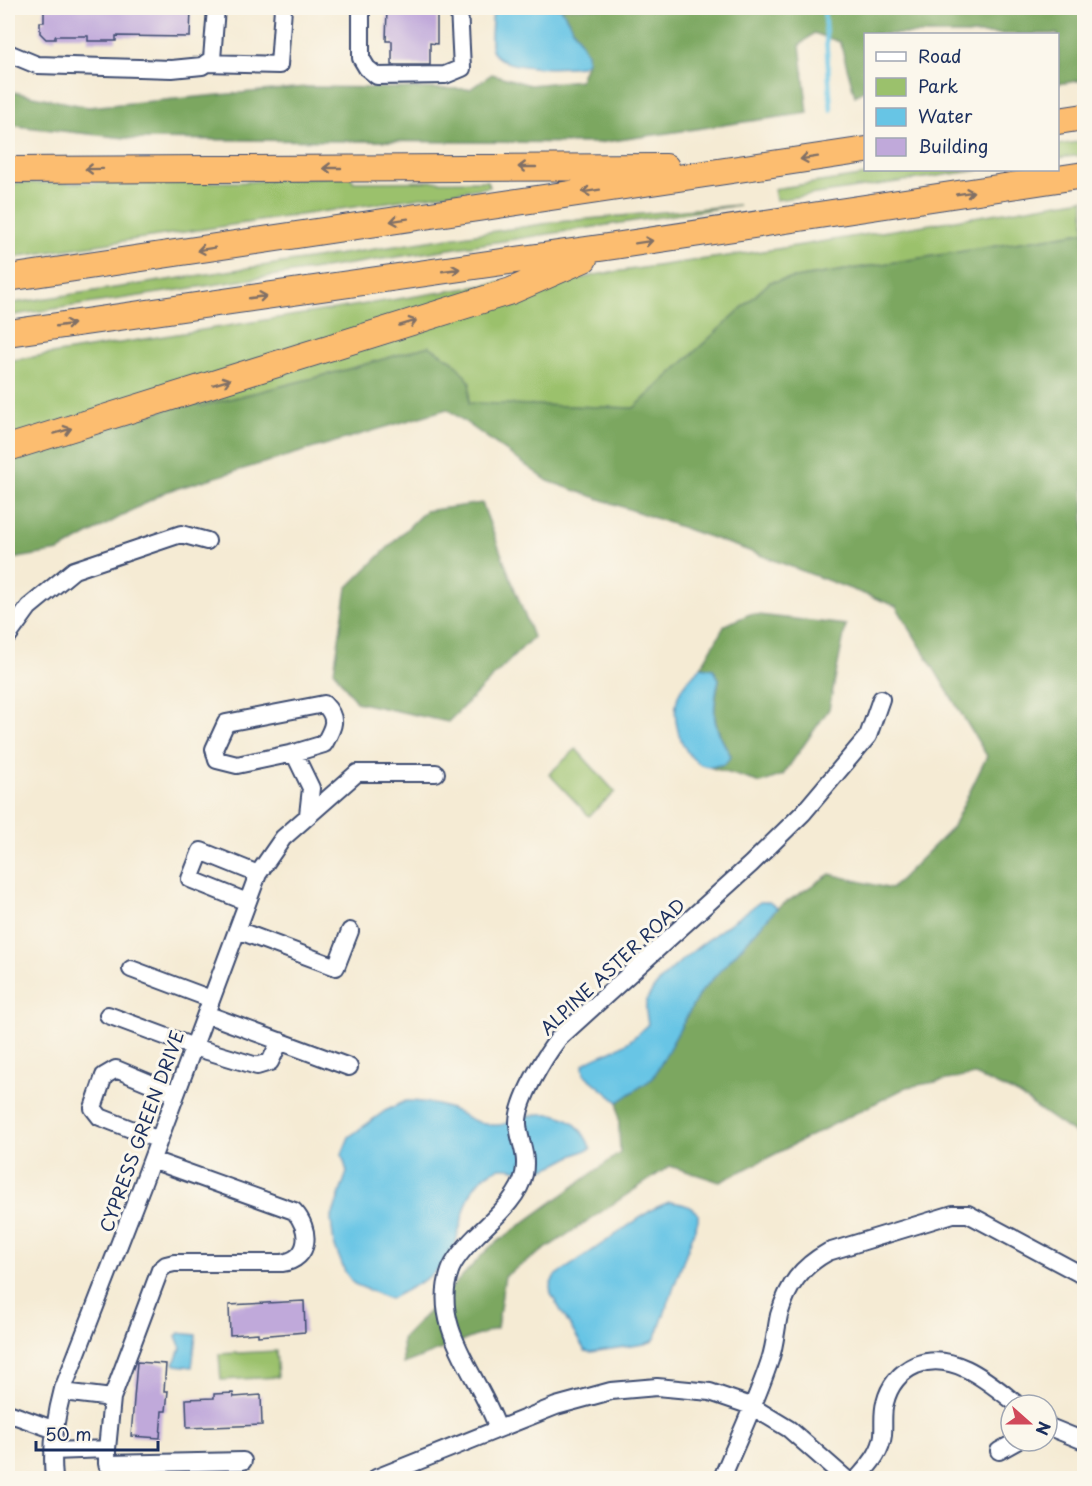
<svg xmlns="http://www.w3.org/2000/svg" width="1092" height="1486" font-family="'Playpen Sans',sans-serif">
<rect width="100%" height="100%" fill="#fbf7ec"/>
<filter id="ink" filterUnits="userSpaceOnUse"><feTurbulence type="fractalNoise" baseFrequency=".0167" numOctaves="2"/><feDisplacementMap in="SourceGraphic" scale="12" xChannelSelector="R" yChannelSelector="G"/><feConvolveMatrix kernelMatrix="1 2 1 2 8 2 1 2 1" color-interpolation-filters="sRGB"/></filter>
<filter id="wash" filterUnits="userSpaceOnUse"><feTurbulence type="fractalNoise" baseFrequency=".008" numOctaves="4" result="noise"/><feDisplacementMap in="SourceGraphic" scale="24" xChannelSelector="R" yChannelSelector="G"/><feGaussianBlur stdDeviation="1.35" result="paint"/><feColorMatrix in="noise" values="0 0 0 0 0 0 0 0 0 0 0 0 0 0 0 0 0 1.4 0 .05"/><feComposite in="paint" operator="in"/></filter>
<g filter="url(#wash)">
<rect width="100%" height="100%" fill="#f5ebd4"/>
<path fill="#9bc16c" stroke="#5b7865" stroke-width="1.5" d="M1084 141V155L1058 158V145Z
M900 170H979L776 200 774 189Z
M349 175 354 182 488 181 490 187 8 258V183L244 182Z
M1084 199V232L770 282 634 408 469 403 429 346 345 370 202 406 190 401 524 292 600 274 777 249Z
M739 205 8 316V304L556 222Z
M530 278 8 438V361Z
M576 749 615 792 589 816 549 774Z
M276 1351 278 1377 221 1380 219 1354Z"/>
<path fill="#7ca760" stroke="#4c6b5f" stroke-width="1.5" d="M561 8H1084V80L1058 84V34H866L865 89 855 96 840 42 814 33 800 45 808 113 598 143 134 139 8 125V91L88 107 306 87 470 89 492 74 530 85 580 80 587 62V53Z
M1084 232V1140L1017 1094 975 1075 907 1087 720 1182 670 1166 505 1276 497 1328 403 1364 402 1339 489 1248 620 1153 618 1102 653 1078 699 994 777 908 830 874 891 889 952 828 987 756 896 606 744 549 548 481 447 409 165 492 59 551 12 559 8 557V460L190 401 202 406 345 370 429 346 453 361 470 382 469 403 634 408 770 282Z
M482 503 533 637 448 722 356 702 334 671 347 588 425 511Z
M750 614 846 625 829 709 783 775 761 783 709 767 725 764 731 756C712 724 712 715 719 679L713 669 701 667 725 625Z"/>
<path fill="#67c5e5" stroke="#417aa2" stroke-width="1.5" d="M493 8H561L587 53V62L582 66C563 68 500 72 492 50 489 42 493 17 493 8Z
M701 667 713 669 719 679C711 715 712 725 731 756L725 764C716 766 706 769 698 763 679 749 671 717 678 696 681 685 694 675 701 667Z
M760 902H769L777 908 699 994 653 1078 618 1102 584 1074 583 1065C592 1058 599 1056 609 1052 625 1046 637 1036 648 1024 647 1017 644 1007 647 1000 658 971 733 922 760 902Z
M406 1101C421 1101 437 1104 451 1109 462 1114 473 1122 485 1124 503 1128 509 1121 525 1117 556 1108 579 1118 591 1149 571 1153 560 1166 540 1170 524 1174 511 1166 500 1168 495 1169 487 1174 484 1177 463 1191 462 1232 452 1252 440 1275 411 1287 390 1299L354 1284 345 1272 334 1244 331 1220 347 1172 342 1154 349 1137 385 1111Z
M669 1202C681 1203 690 1205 698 1214V1220L656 1337 653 1341 645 1344 591 1352 585 1351 551 1294 550 1286 554 1277 653 1209Z
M179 1333 196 1335 192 1367 176 1365 174 1363 181 1348 176 1336Z"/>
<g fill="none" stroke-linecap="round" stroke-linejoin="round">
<path stroke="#67c5e5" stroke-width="4.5" d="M824 8 831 110"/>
</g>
<g id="blocks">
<path fill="#c0a9da" d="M44 8H191L190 37 116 36V41H88V36H55V39H46L40 33V22H44Z
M387 8H437V44L430 43V65H392V41H386Z
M304 1301 305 1332 258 1336V1333L230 1335 229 1305Z
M137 1362 166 1364 164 1391H168L166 1411H162L160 1438 131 1436Z
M233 1393 234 1397 261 1395 262 1425 187 1428 186 1399 214 1398V1394Z"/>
</g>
</g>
<g filter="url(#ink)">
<use href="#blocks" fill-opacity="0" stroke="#3c4b70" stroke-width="1.5"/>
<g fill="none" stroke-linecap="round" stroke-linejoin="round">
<defs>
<path id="minor" d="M361 8V58L367 68 377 76 445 75 462 68 459 8
M8 53 37 65 172 69 202 66 212 59 216 8
M206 63 279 65 283 8
M8 636 29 607 74 570 181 534 207 541
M294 753 324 744C333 728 339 719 324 704L226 723 214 749 217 760 237 765 294 753 311 788 308 815
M247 902 190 879 201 851 258 874
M237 930 336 967 350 931
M131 969 211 999
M206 1014 349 1067
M108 1015 194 1047 257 1066 270 1062 280 1041
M159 1140 100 1117 93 1108 104 1076 116 1069 176 1094
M63 1392 112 1398 160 1270 166 1265 174 1263H282C311 1259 311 1229 294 1211L152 1160
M8 1413 55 1430
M1047 1426 1084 1441
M498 1429C481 1378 430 1328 450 1271 454 1259 468 1244 477 1235 494 1218 519 1198 524 1174 528 1153 519 1142 518 1124 517 1101 545 1056 559 1038L751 864 803 813 868 736 881 699
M107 1449 112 1398
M53 1451 107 1449V1464L243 1461
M999 1451 1017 1441
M54 1478C51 1448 55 1419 63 1389L143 1183 258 874 283 838 357 773H436
M376 1478 556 1406 611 1391 657 1387 710 1392 751 1406 789 1429 845 1478
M722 1478C738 1439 757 1400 770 1360 775 1345 776 1329 779 1315 788 1285 801 1267 828 1252L953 1214H968L1084 1276
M858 1478C869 1465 881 1453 883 1435 884 1425 882 1413 885 1403 889 1386 900 1372 916 1365 954 1350 990 1383 1018 1405"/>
<path id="highway" d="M1058 121 1084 117
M8 170 666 167
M8 278 866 150
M8 333 614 246 1084 175
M8 448 511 291 584 259"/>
</defs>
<use href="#minor" stroke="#3c4b70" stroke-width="20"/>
<use href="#highway" stroke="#3c4b70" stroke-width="28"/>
<use href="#minor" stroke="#fff" stroke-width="16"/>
<use href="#highway" stroke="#fcbd6f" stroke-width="26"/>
</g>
<defs><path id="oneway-shaft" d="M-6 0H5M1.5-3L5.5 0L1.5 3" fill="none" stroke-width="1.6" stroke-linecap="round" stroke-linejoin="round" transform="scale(1.5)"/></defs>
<g stroke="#806f66">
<use href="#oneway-shaft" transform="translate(809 158) rotate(171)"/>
<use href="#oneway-shaft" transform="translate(527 167) rotate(180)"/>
<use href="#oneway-shaft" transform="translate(332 168) rotate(180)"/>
<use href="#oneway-shaft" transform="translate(94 169) rotate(179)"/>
<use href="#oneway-shaft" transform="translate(591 191) rotate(171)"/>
<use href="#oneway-shaft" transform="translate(965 193) rotate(-9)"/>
<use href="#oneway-shaft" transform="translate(399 220) rotate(171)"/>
<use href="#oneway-shaft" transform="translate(644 242) rotate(-9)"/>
<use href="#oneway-shaft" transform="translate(206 249) rotate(171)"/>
<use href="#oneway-shaft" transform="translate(451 270) rotate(-8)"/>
<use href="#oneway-shaft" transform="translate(258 297) rotate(-8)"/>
<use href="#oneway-shaft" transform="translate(408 323) rotate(-17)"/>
<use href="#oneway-shaft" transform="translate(65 325) rotate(-8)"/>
<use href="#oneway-shaft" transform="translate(222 382) rotate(-17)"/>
<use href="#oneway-shaft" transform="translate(63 431) rotate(-17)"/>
</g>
</g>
<g text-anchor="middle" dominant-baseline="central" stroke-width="6" stroke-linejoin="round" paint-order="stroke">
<g font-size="18" fill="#1b2f5e" stroke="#fbf7ec">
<text transform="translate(612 966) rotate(-43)">ALPINE ASTER ROAD</text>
<text transform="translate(141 1131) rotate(-70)">CYPRESS GREEN DRIVE</text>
</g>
</g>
<rect width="1092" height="1486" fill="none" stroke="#fbf7ec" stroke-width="30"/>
<rect x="864" y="33" width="195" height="138" fill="#fbf7ec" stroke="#a1a7b3" stroke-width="1.5"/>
<rect x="876" y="52" width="30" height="9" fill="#ffffff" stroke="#a1a7b3" stroke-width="1.5"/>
<text x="918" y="63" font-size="18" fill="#1b2f5e">Road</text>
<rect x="876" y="78" width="30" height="18" fill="#9bc16c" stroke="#a1a7b3" stroke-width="1.5"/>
<text x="918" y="93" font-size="18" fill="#1b2f5e">Park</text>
<rect x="876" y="108" width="30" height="18" fill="#67c5e5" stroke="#a1a7b3" stroke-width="1.5"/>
<text x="918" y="123" font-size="18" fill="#1b2f5e">Water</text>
<rect x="876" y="138" width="30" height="18" fill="#c0a9da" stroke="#a1a7b3" stroke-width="1.5"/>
<text x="918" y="153" font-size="18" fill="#1b2f5e">Building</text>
<g transform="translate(1029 1423) rotate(111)"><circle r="28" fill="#fbf7ec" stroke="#a1a7b3" stroke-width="1.5"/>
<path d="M0-4.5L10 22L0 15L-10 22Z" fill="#d1495b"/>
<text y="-9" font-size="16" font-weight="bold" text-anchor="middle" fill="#1b2f5e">N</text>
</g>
<path d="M36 1441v9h122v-9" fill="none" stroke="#1b2f5e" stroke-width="3"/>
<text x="45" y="1441" font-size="18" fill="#1b2f5e" stroke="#fbf7ec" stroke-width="4.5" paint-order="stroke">50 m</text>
</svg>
